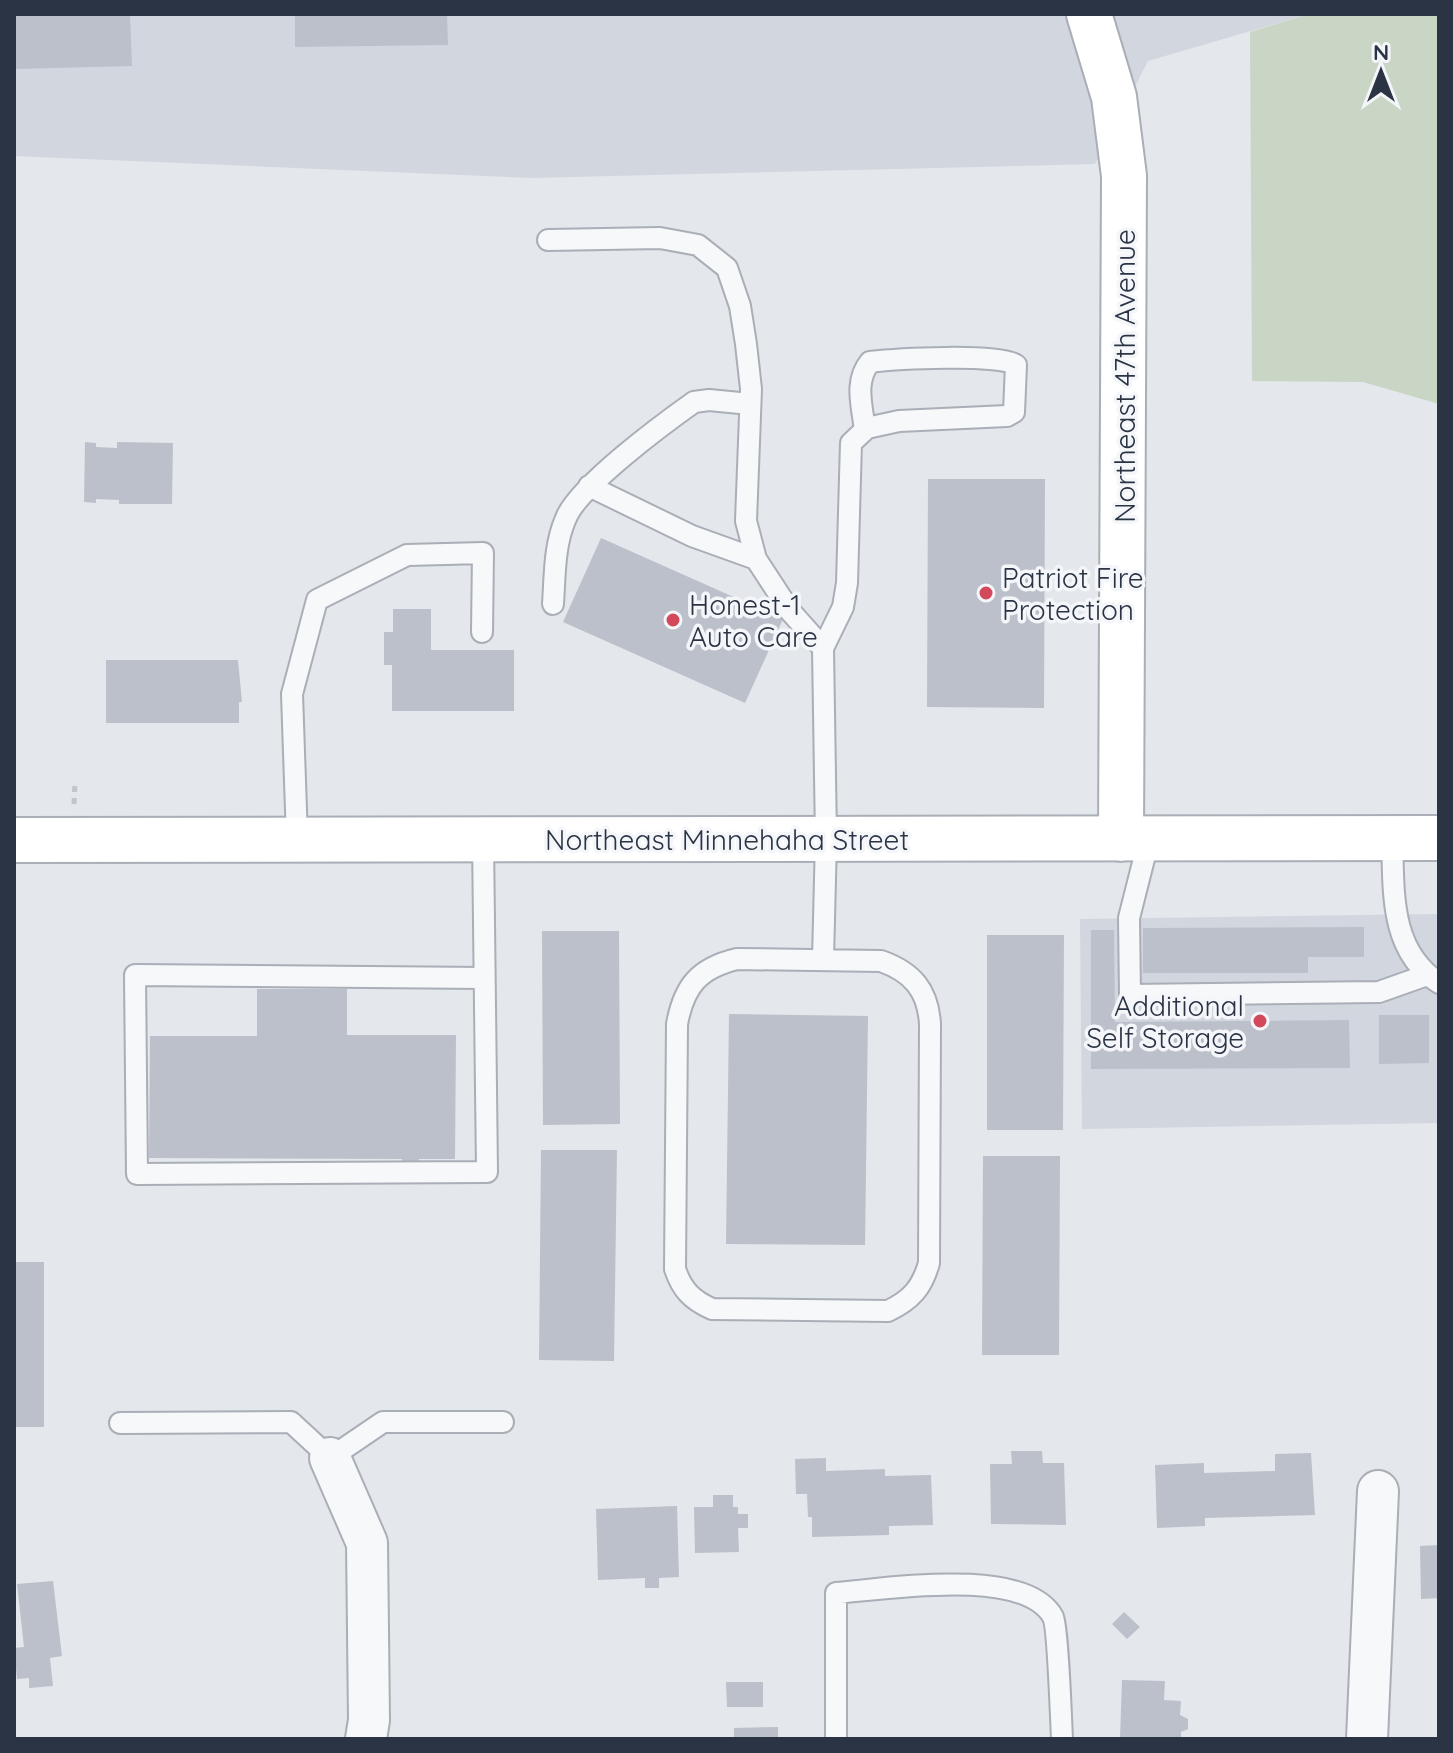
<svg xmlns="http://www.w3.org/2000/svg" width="1453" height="1753" font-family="Quicksand,sans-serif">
<rect width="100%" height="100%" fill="#e4e7ec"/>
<path fill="#d2d6de" d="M14 14H1309L1148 61 1095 164 531 178 14 156Z
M1439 914V1123L1082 1129 1080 919Z"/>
<path fill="#c9d6c5" d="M1309 14H1439V404L1363 382 1252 381 1250 32Z"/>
<path fill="#bbc0ca" d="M14 14H130L132 66 14 69Z
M295 14H447L448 45 295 47Z
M85 442 96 443V447L117 448V442L173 443 172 504H119V500L96 499V503L84 502Z
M928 479H1045L1044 708 927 707Z
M601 538 783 619 745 703 563 622Z
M393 609H431V650H514V711H392V665H384V632H393Z
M106 660H238L242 702H239V723H106Z
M1364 927V957H1308V973H1143V928Z
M1091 930H1114L1115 1022 1349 1020 1350 1068 1091 1069Z
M542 931H619L620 1124 543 1125Z
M987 935H1064L1063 1130H987Z
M257 989H347V1035H456L455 1159H419V1170H402V1159L149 1158 150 1036H257Z
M729 1014 868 1016 865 1245 726 1244Z
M1379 1015H1429V1063L1379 1064Z
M541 1150H617L614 1361 539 1360Z
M983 1156H1060L1059 1355H982Z
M14 1262H44V1427H14Z
M1011 1451H1042L1043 1463H1064L1066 1525 991 1524 990 1464H1012Z
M1311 1453 1315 1515 1205 1518V1526L1157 1528 1155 1465 1204 1463V1473L1275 1471V1454Z
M826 1458V1471L885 1469V1476L931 1475 933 1525 889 1526V1535L812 1537V1517H808L807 1494H796L795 1459Z
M713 1495H733V1507H738V1514H748V1528H738L739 1552 695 1553 694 1507H713Z
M677 1506 679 1577 659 1578V1588H645V1578L598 1580 596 1509Z
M1439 1545V1598L1421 1599 1420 1546Z
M53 1581 62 1656 50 1658 53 1686 29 1688V1678L17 1679 14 1648 24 1647 17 1584Z
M1124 1612 1140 1627 1127 1639 1112 1624Z
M1122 1680 1165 1681 1164 1700 1181 1701 1180 1715 1188 1719V1729L1181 1732V1739H1120Z
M726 1682H763V1707H727Z
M778 1727V1739H734V1728Z"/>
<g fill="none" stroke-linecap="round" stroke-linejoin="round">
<defs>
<path id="lane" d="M548 240 660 238 698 245 727 268 740 306 746 344 751 389 746 521 756 559 790 611 823 648
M589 486 692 536 756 559
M553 604C555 575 554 545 566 518 579 486 663 424 694 402L709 400 750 404
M1392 838C1394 892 1389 950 1439 983
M297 839 292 694 317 600 407 555 483 553 482 632
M483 839 487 1172 137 1174 135 975 484 978
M1149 839 1129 918 1130 995 1379 992 1427 975
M737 959 881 961C912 972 928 990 930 1024L929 1263C922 1288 911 1300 888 1311L712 1309C692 1300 682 1290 675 1269L677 1024C684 986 699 968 737 959Z
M823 959 826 839 823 648 843 607 847 583 851 443 867 428 899 421 1007 416 1014 412 1016 365C1000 353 894 359 870 362 854 381 862 406 865 430
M120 1423 291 1422 330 1458 383 1422H503
M836 1739V1593C886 1589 1025 1566 1053 1617 1058 1627 1061 1720 1062 1739"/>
<path id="street" d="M330 1458 367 1543 369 1720 366 1739
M1367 1739 1378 1491"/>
<path id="secondary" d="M1089 14 1114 97 1124 176 1121 839
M14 840 1439 838"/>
</defs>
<use href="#lane" stroke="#a9aeb7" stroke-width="24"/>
<use href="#street" stroke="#a9aeb7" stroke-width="44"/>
<use href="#secondary" stroke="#a9aeb7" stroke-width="48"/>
<path stroke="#c2c5cb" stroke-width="5" stroke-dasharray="6 6" stroke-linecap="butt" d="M74 804 75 781"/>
<use href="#lane" stroke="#f7f8fa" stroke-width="20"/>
<use href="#street" stroke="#f7f8fa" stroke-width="40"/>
<use href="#secondary" stroke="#fff" stroke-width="44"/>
</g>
<g fill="#d1495b" stroke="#f4f6f9" stroke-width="3">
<circle cx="986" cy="593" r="8"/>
<circle cx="673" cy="620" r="8"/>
<circle cx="1260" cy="1021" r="8"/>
</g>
<g text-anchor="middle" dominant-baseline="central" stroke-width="7" stroke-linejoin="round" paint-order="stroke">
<g font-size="28" fill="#2b3445" stroke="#f4f6f9">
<text transform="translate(1124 376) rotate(-90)">Northeast 47th Avenue</text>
<text x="727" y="839">Northeast Minnehaha Street</text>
</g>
<g font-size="28" fill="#2b3445" stroke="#f4f6f9" text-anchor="start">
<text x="1002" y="577">Patriot Fire<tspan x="1002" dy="32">Protection</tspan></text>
<text x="689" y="604">Honest-1<tspan x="689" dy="32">Auto Care</tspan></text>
<text x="1244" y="1005" text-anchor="end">Additional<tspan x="1244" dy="32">Self Storage</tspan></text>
</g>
</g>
<rect width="1453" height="1753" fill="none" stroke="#2b3445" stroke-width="32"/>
<g transform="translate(1381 72)" stroke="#f4f6f9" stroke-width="6" paint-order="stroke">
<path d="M0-6L14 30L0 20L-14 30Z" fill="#2b3445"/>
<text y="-12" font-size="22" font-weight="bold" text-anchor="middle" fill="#2b3445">N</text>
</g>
</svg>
